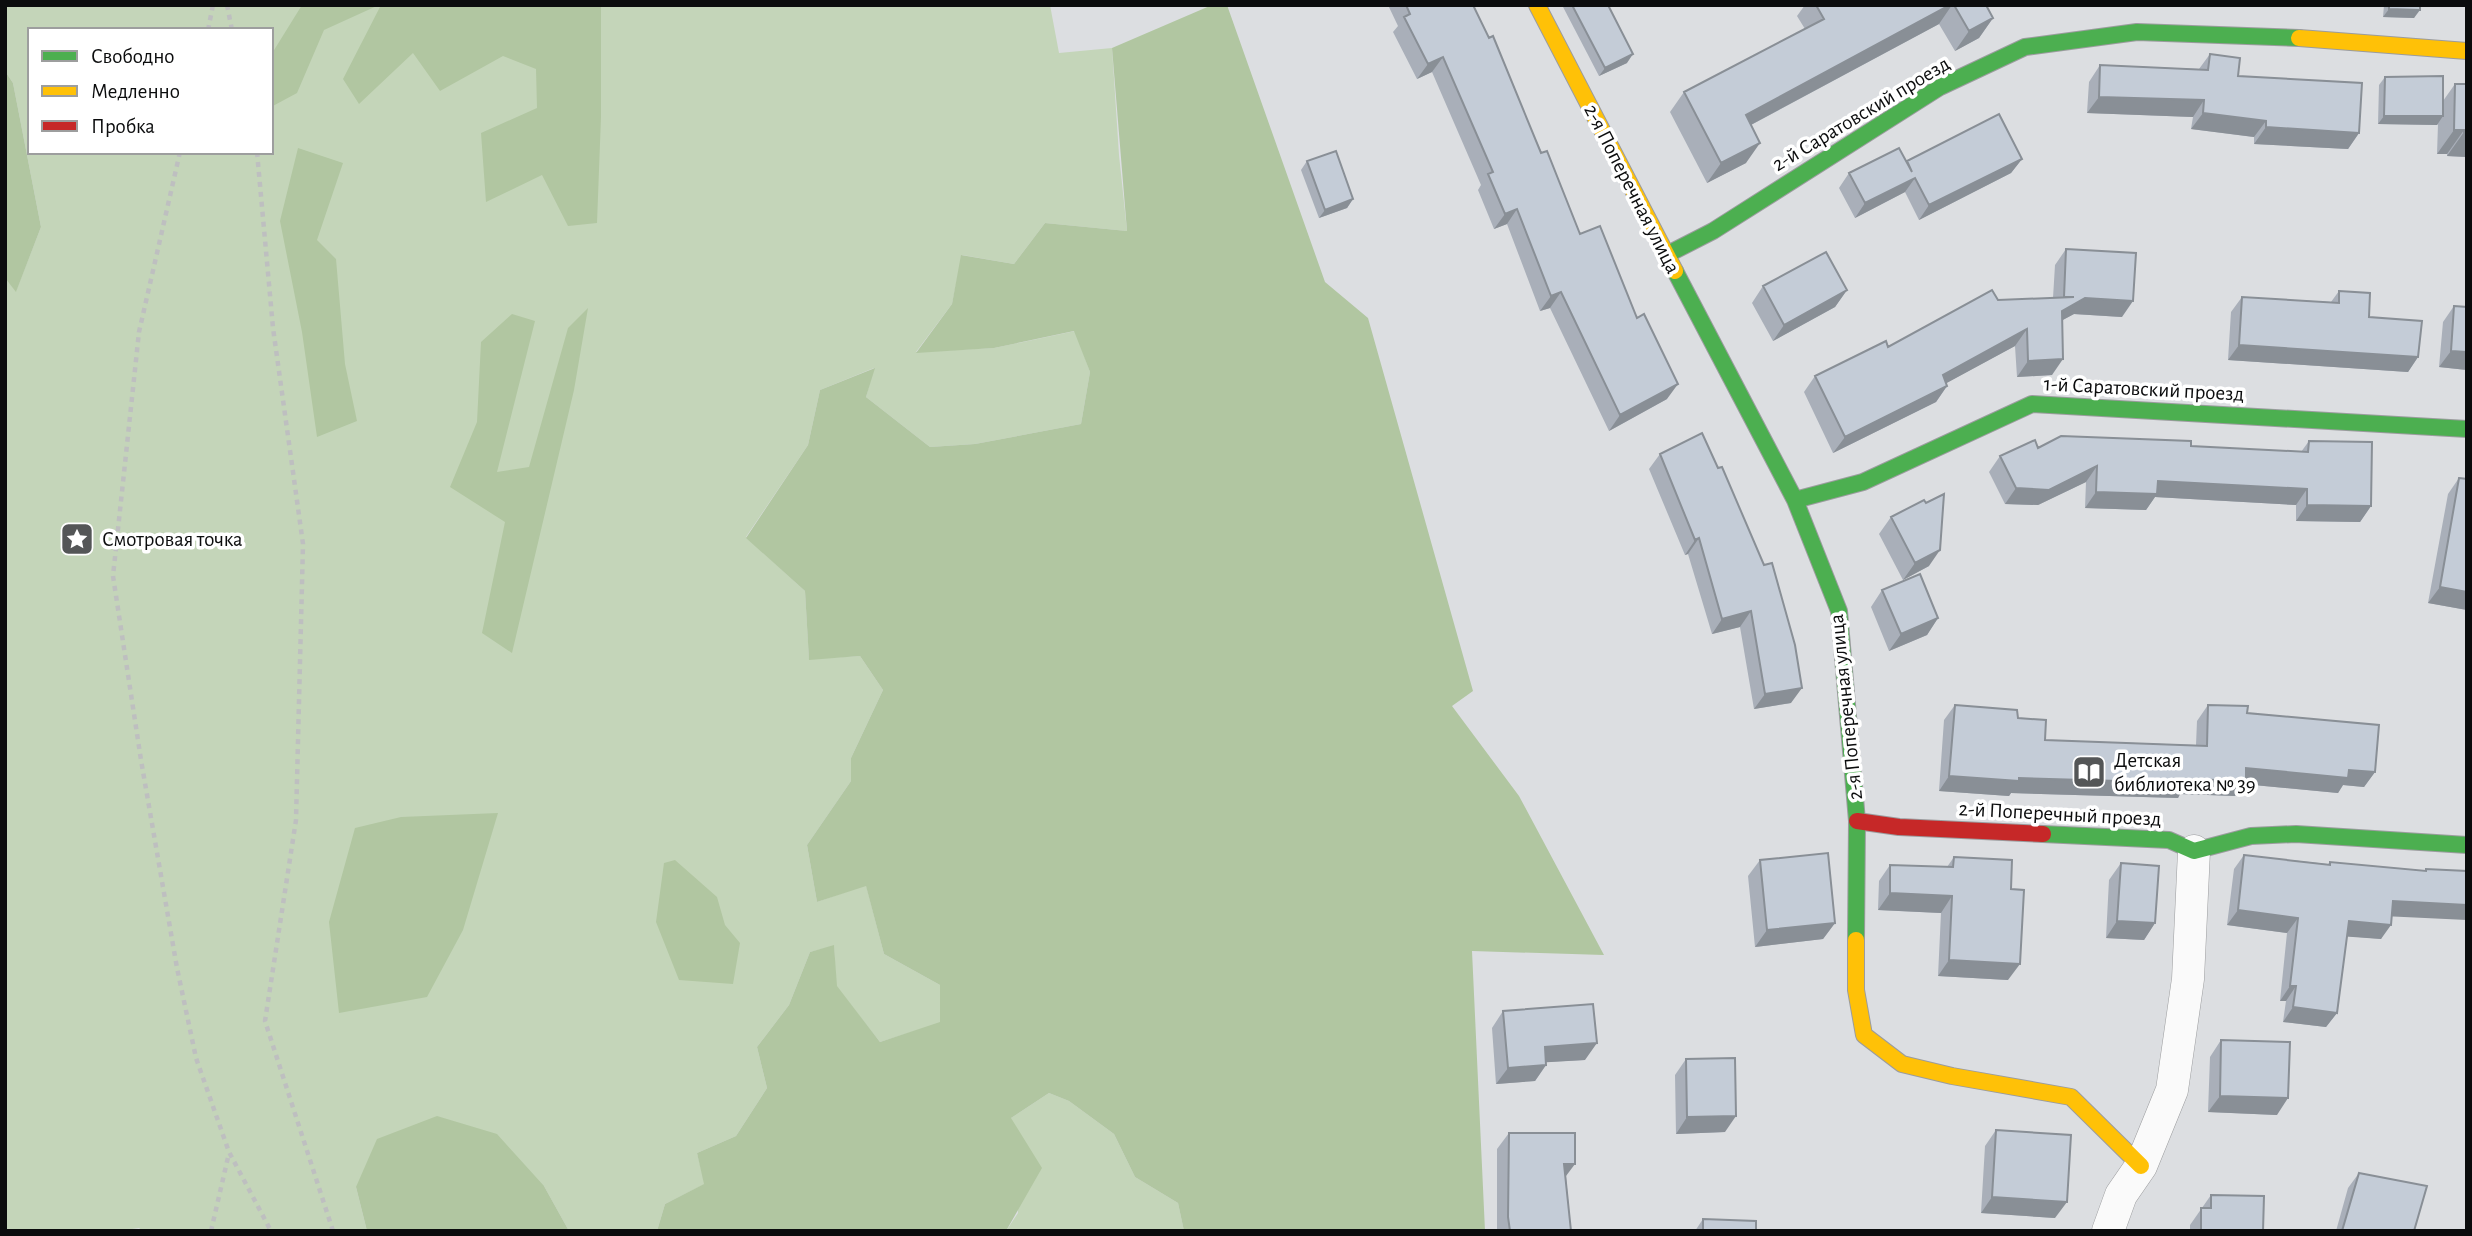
<svg xmlns="http://www.w3.org/2000/svg" width="2472" height="1236" font-family="'Alegreya Sans',sans-serif">
<rect width="100%" height="100%" fill="#dcdee1"/>
<path fill="#c4d5b9" fill-rule="evenodd" d="M5 5H1050L1059 53 1112 48 1119 155 1127 231 1045 223 1014 264 962 255 952 304 916 352 994 348 1075 331 1090 372 1081 424 975 444 930 447 866 397 874 368 820 390 808 445 746 537 805 591 809 659 860 656 883 690 851 758V781L807 845 817 902 866 885 884 954 940 985V1023L880 1042 836 986 834 946 810 952 789 1005 757 1047 767 1088 736 1136 697 1153 705 1184 665 1204 657 1231H569L544 1186 356 1187 367 1231H143L139 1228 119 1231H5V278L16 291 41 227 13 83 5 71ZM30 30H271V152H30Z
M1049 1093 1069 1101 1114 1134 1135 1177 1178 1203 1184 1231H1006L1018 1213 1011 1118Z"/>
<path fill="#b1c6a1" d="M302 5H379L324 30 297 93 271 107V55Z
M381 5H601V117L597 223 568 226 542 175 486 202 481 133 537 108 536 69 503 56 440 91 413 53 359 104 343 79Z
M1212 5H1227L1325 282 1368 318 1473 691 1452 706 1519 796 1604 955 1472 951 1485 1231H1184L1178 1203 1135 1177 1114 1134 1069 1101 1049 1093 1011 1118 1042 1168 1006 1231H657L665 1204 704 1184 697 1153 736 1136 767 1088 757 1047 789 1005 810 952 834 945 837 986 880 1042 940 1022V985L884 954 866 886 817 902 807 845 851 781V758L883 690 860 656 809 660 805 591 746 538 808 445 820 390 875 368 866 397 930 447 975 444 1081 424 1090 372 1074 331 994 348 916 353 952 304 961 255 1014 264 1045 223 1127 231 1112 48Z
M5 71 13 83 41 227 16 292 5 278Z
M298 148 343 163 317 240 336 259 345 364 357 421 317 437 302 332 280 221Z
M588 308 574 390 512 653 482 633 505 522 450 487 477 422 481 342 512 314 535 321 497 472 529 467 568 328Z
M498 813 463 930 427 997 339 1013 329 922 355 828 401 817Z
M675 860 717 897 725 925 740 943 733 984 679 980 656 922 664 863Z
M437 1116 497 1134 544 1186 569 1231H367L356 1187 377 1139Z"/>
<g fill="none" stroke-linecap="round" stroke-linejoin="round">
<defs>
<path id="street" d="M2108 1231 2121 1195 2141 1166 2172 1090 2188 979 2194 851"/>
<path id="fast" d="M1666 255 1713 231 1940 87 2025 47 2137 32 2299 38
M1675 271 1795 500 1839 611 1857 821 1856 940
M1795 500 1863 482 2032 404 2467 429
M2043 834 2169 840 2194 851 2251 836 2296 834 2467 845"/>
<path id="slow" d="M1537 5 1675 271
M2299 38 2467 51
M1856 940V990L1864 1035 1902 1064 1952 1076 2071 1097 2141 1166"/>
<path id="jam" d="M1857 821 1899 827 2043 834"/>
</defs>
<use href="#street" stroke="#9b9c9e" stroke-width="33"/>
<use href="#fast" stroke="#9b9c9e" stroke-width="18"/>
<use href="#slow" stroke="#9b9c9e" stroke-width="18"/>
<use href="#jam" stroke="#9b9c9e" stroke-width="18"/>
<path stroke="#bebfc0" stroke-width="4.5" stroke-dasharray="5 5" stroke-linecap="butt" d="M227 5 232 30
M208 30 213 5
M180 152 139 332 113 576 141 760 177 968 196 1058 229 1152 271 1231
M257 152 273 328 303 544 296 820 265 1021 333 1231
M211 1231 229 1153"/>
<use href="#street" stroke="#fafafa" stroke-width="32"/>
<use href="#fast" stroke="#4caf50" stroke-width="16"/>
<use href="#slow" stroke="#ffc107" stroke-width="16"/>
<use href="#jam" stroke="#c62828" stroke-width="16"/>
</g>
<path fill="#a9afb9" d="M1388 5H1473L1580 234 1667 399 1609 431 1550 308 1540 311 1507 224 1494 229 1478 190 1481 185 1432 72 1417 79 1393 32 1398 26Z
M1562 5H1608L1627 63 1599 76Z
M1805 5H1986L1993 18 1979 38 1955 51 1939 24 1751 125 1746 163 1707 183 1670 112 1684 92 1805 29 1797 16Z
M2384 5H2420L2414 18 2383 17Z
M2210 54 2238 76 2359 133 2348 149 2254 144V137L2191 129 2193 117 2087 113 2089 82 2100 65 2199 69Z
M2385 77 2443 101 2455 84H2467V157L2447 156V154H2437L2438 124 2437 125 2378 124 2379 85Z
M2022 159 2011 173 1919 220 1905 192 1855 218 1839 188 1849 173 1906 161Z
M1307 161 1353 199 1347 208 1319 218 1301 170Z
M2066 249 2122 317 2074 314 2062 320 2052 375 2017 377 2015 346 1946 383 1947 386 1936 402 1833 453 1804 392 1815 376 1888 347 1998 300 2053 298 2055 265Z
M1763 286 1847 290 1835 307 1773 341 1752 303Z
M2339 291 2369 317 2418 357 2408 372 2228 360 2231 312 2242 297 2331 302Z
M2454 306 2467 370 2439 367 2443 322Z
M1702 433 1791 703 1754 709 1740 627 1712 634 1688 554 1685 555 1649 469 1660 454Z
M2309 441 2371 506 2360 522 2296 521V505L2155 497 2146 510 2085 508 2086 482 2038 505 2005 504 1989 472 2000 456 2191 446 2301 452Z
M2459 478 2467 479V610L2428 603 2448 494Z
M1891 517 1929 566 1903 580 1879 534Z
M1882 590 1938 618 1927 635 1889 651 1871 607Z
M1955 705 2018 718 2045 740 2196 745 2197 721 2208 705 2247 713 2375 772 2364 787 2343 785 2338 793 2243 784 2235 796 2180 794 2178 798 2011 793 2009 796 1939 791 1944 720Z
M2244 855 2328 864 2330 862 2424 871 2426 869 2467 871 2392 916 2381 939 2347 936 2337 1013 2326 1027 2283 1022 2286 1001H2280L2287 933 2227 925 2234 869Z
M1954 857 2008 980 1938 976 1941 913 1878 910 1879 881 1890 865 1947 867Z
M1760 860 1835 923 1823 939 1755 947 1748 876Z
M2121 863 2155 923 2144 940 2106 938 2109 880Z
M1503 1011 1585 1060 1546 1062V1065L1535 1081 1496 1084 1492 1028Z
M2221 1040 2277 1115 2208 1112 2210 1057Z
M1686 1059 1725 1132 1676 1134 1675 1075Z
M1996 1130 2055 1218 1981 1213 1985 1146Z
M1509 1133 1566 1177 1571 1231H1497V1149Z
M2359 1173 2414 1231H2336L2348 1188Z
M2211 1195 2263 1231H2190V1225Z
M1703 1219 1756 1231H1695Z"/>
<path fill="#898f96" d="M1950 5H1952L1939 24 1732 135 1746 115Z
M2389 9 2420 10 2414 18 2383 17Z
M1993 18 1979 38 1955 51 1969 31Z
M1633 54 1627 63 1599 76 1605 68Z
M1443 57 1432 72 1417 79 1428 64Z
M2099 97 2204 100 2193 117 2087 113Z
M2203 113 2266 121 2254 137 2191 129Z
M2384 116H2443L2437 125 2378 124Z
M2266 127 2359 133 2348 149 2254 144Z
M2454 130H2464L2447 154H2437Z
M2464 132 2467 133V157L2447 156Z
M1760 143 1746 163 1707 183 1721 163Z
M2022 159 2011 173 1919 220 1929 205Z
M1915 178 1905 192 1855 218 1865 203Z
M1353 199 1347 208 1319 218 1325 210Z
M1517 209 1507 224 1494 229 1505 214Z
M1847 290 1835 307 1773 341 1784 325Z
M1561 292 1550 308 1540 311 1551 296Z
M2085 298 2133 301 2122 317 2074 314 2050 327 2053 313Z
M2027 329 2015 346 1932 391 1943 375Z
M2239 345 2418 357 2408 372 2228 360Z
M2451 351 2467 352V370L2439 367Z
M2063 359 2052 375 2017 377 2028 361Z
M1678 384 1667 399 1609 431 1620 415Z
M1947 386 1936 402 1833 453 1845 437Z
M2097 466 2086 482 2038 505 2005 504 2016 488Z
M2158 481 2307 489 2296 505 2155 497 2146 510 2085 508 2096 492Z
M2307 505 2371 506 2360 522 2296 521Z
M1699 538 1688 554 1685 555 1695 540Z
M1940 550 1929 566 1903 580 1915 563Z
M2440 587 2467 592V610L2428 603Z
M1751 611 1740 627 1712 634 1722 619Z
M1938 618 1927 635 1889 651 1901 634Z
M1802 688 1791 703 1754 709 1765 694Z
M2246 768 2349 770 2375 772 2364 787 2343 785 2338 793 2243 784 2235 796 2180 794 2178 798 2011 793 2009 796 1939 791 1949 776 2019 778Z
M1890 893 1952 896 1941 913 1878 910Z
M2393 901 2467 905V920L2383 916Z
M2238 910 2298 918 2287 933 2227 925Z
M2117 921 2155 923 2144 940 2106 938Z
M2349 921 2391 925 2381 939 2339 936Z
M1835 923 1823 939 1755 947 1767 930Z
M1949 960 2020 964 2008 980 1938 976Z
M2290 986H2296L2286 1001H2280Z
M2293 1007 2337 1013 2326 1027 2283 1022Z
M1597 1043 1585 1060 1534 1063 1545 1047Z
M1546 1065 1535 1081 1496 1084 1508 1068Z
M2220 1096 2288 1098 2277 1115 2208 1112Z
M1736 1116 1725 1132 1676 1134 1687 1117Z
M1564 1164H1575L1563 1180Z
M1992 1197 2067 1202 2055 1218 1981 1213Z"/>
<path fill="#c4ccd7" stroke="#898f96" stroke-width="2" d="M1406 5H1473L1489 38 1493 36 1541 153 1547 151 1580 234 1600 226 1637 318 1644 314 1678 384 1620 415 1561 292 1551 296 1517 209 1505 214 1488 174 1493 172 1443 57 1428 64 1404 17 1410 14Z
M1572 5H1608L1633 54 1605 68Z
M1816 5H1950L1746 115 1760 143 1721 163 1684 92 1824 19Z
M1954 5H1986L1993 18 1969 31Z
M2389 5H2420V10L2389 9Z
M2210 54 2240 58 2238 76 2362 83 2359 133 2266 127V121L2203 113 2204 100 2099 97 2100 65 2208 70Z
M2443 76V116H2384L2385 77Z
M2455 84H2467V133L2464 132V130H2454Z
M1999 114 2022 159 1929 205 1915 178 1865 203 1849 173 1899 148 1912 172 1907 161Z
M1336 151 1353 199 1325 210 1307 161Z
M2066 249 2136 253 2133 301 2085 298 2062 311 2063 359 2028 361 2027 329 1943 375 1947 386 1845 437 1815 376 1886 341 1888 347 1992 290 1998 300 2074 297H2064Z
M1826 252 1847 290 1784 325 1763 286Z
M2339 291 2370 293 2369 317 2422 321 2418 357 2239 345 2242 297 2339 303Z
M2454 306 2467 307V352L2451 351Z
M1702 433 1718 468 1722 467 1764 565 1772 563 1795 645 1802 688 1765 694 1751 611 1722 619 1699 538 1695 540 1660 454Z
M2061 436 2191 441V446L2308 452 2309 441 2372 442 2371 506 2307 505V489L2158 481 2157 494 2096 492 2097 466 2049 490 2016 488 2000 456 2035 440 2038 448Z
M2459 478 2467 479V592L2440 587Z
M1944 494 1940 550 1915 563 1891 517 1924 500 1926 503Z
M1920 574 1938 618 1901 634 1882 590Z
M1955 705 2017 710 2018 718 2046 720 2045 740 2207 746 2208 705 2248 706 2247 713 2379 725 2375 772 2349 770 2348 778 2246 768V781L2188 779V783L2019 778V781L1949 776Z
M1828 853 1835 923 1767 930 1760 860Z
M2244 855 2330 865V862L2426 871V869L2467 871V905L2393 901 2391 925 2349 921 2337 1013 2293 1007 2296 986H2290L2298 918 2238 910Z
M1954 857 2012 860 2011 889 2024 890 2020 964 1949 960 1952 896 1890 893V865L1953 867Z
M2121 863 2159 866 2155 923 2117 921Z
M1593 1004 1597 1043 1545 1047 1546 1065 1508 1068 1503 1011Z
M2221 1040 2290 1042 2288 1098 2220 1096Z
M1735 1058 1736 1116 1687 1117 1686 1059Z
M1996 1130 2071 1135 2067 1202 1992 1197Z
M1509 1133H1575V1164H1564L1571 1231H1510L1508 1217Z
M2359 1173 2427 1186 2414 1231H2342Z
M2211 1195 2264 1196 2263 1231H2201V1208H2211Z
M1703 1219 1756 1221V1231H1703Z"/>
<defs>
<symbol id="sight-square" viewBox="-11 -11 22 22"><rect x="-9" y="-9" width="18" height="18" rx="4" fill="#545657" stroke="#fff"/><path d="M0-6L1.8-2.2L6-1.7L2.9 1.2L3.7 5.4L0 3.3L-3.7 5.4L-2.9 1.2L-6-1.7L-1.8-2.2Z" fill="#fff"/></symbol>
<symbol id="library-square" viewBox="-11 -11 22 22"><rect x="-9" y="-9" width="18" height="18" rx="4" fill="#545657" stroke="#fff"/><path d="M-6-4Q-3-5.5-.7-3.5V5Q-3 3-6 4ZM6-4Q3-5.5 .7-3.5V5Q3 3 6 4Z" fill="#fff"/></symbol>
</defs>
<g fill-rule="evenodd">
<use href="#sight-square" x="58" y="520" width="38" height="38"/>
<use href="#library-square" x="2070" y="753" width="38" height="38"/>
</g>
<g text-anchor="middle" dominant-baseline="central" stroke-width="7" stroke-linejoin="round" paint-order="stroke">
<g font-size="21" fill="#0b0c0d" stroke="#fff">
<text transform="translate(1861 114) rotate(-31)">2-й Саратовский проезд</text>
<text transform="translate(1632 189) rotate(63)">2-я Поперечная улица</text>
<text transform="translate(2144 389) rotate(3)">1-й Саратовский проезд</text>
<text transform="translate(1846 707) rotate(-96)">2-я Поперечная улица</text>
<text transform="translate(2060 814) rotate(3)">2-й Поперечный проезд</text>
</g>
<g font-size="21" fill="#0b0c0d" stroke="#fff" text-anchor="start">
<text x="102" y="539">Смотровая точка</text>
<text x="2114" y="760">Детская<tspan x="2114" dy="24">библиотека № 39</tspan></text>
</g>
</g>
<rect width="2472" height="1236" fill="none" stroke="#0b0c0d" stroke-width="14"/>
<rect x="28" y="28" width="245" height="126" fill="#ffffff" stroke="#9d9e9e" stroke-width="2"/>
<rect x="42" y="51" width="35" height="10" fill="#4caf50" stroke="#9d9e9e" stroke-width="2"/>
<text x="91" y="63" font-size="21" fill="#0b0c0d">Свободно</text>
<rect x="42" y="86" width="35" height="10" fill="#ffc107" stroke="#9d9e9e" stroke-width="2"/>
<text x="91" y="98" font-size="21" fill="#0b0c0d">Медленно</text>
<rect x="42" y="121" width="35" height="10" fill="#c62828" stroke="#9d9e9e" stroke-width="2"/>
<text x="91" y="133" font-size="21" fill="#0b0c0d">Пробка</text>
</svg>
